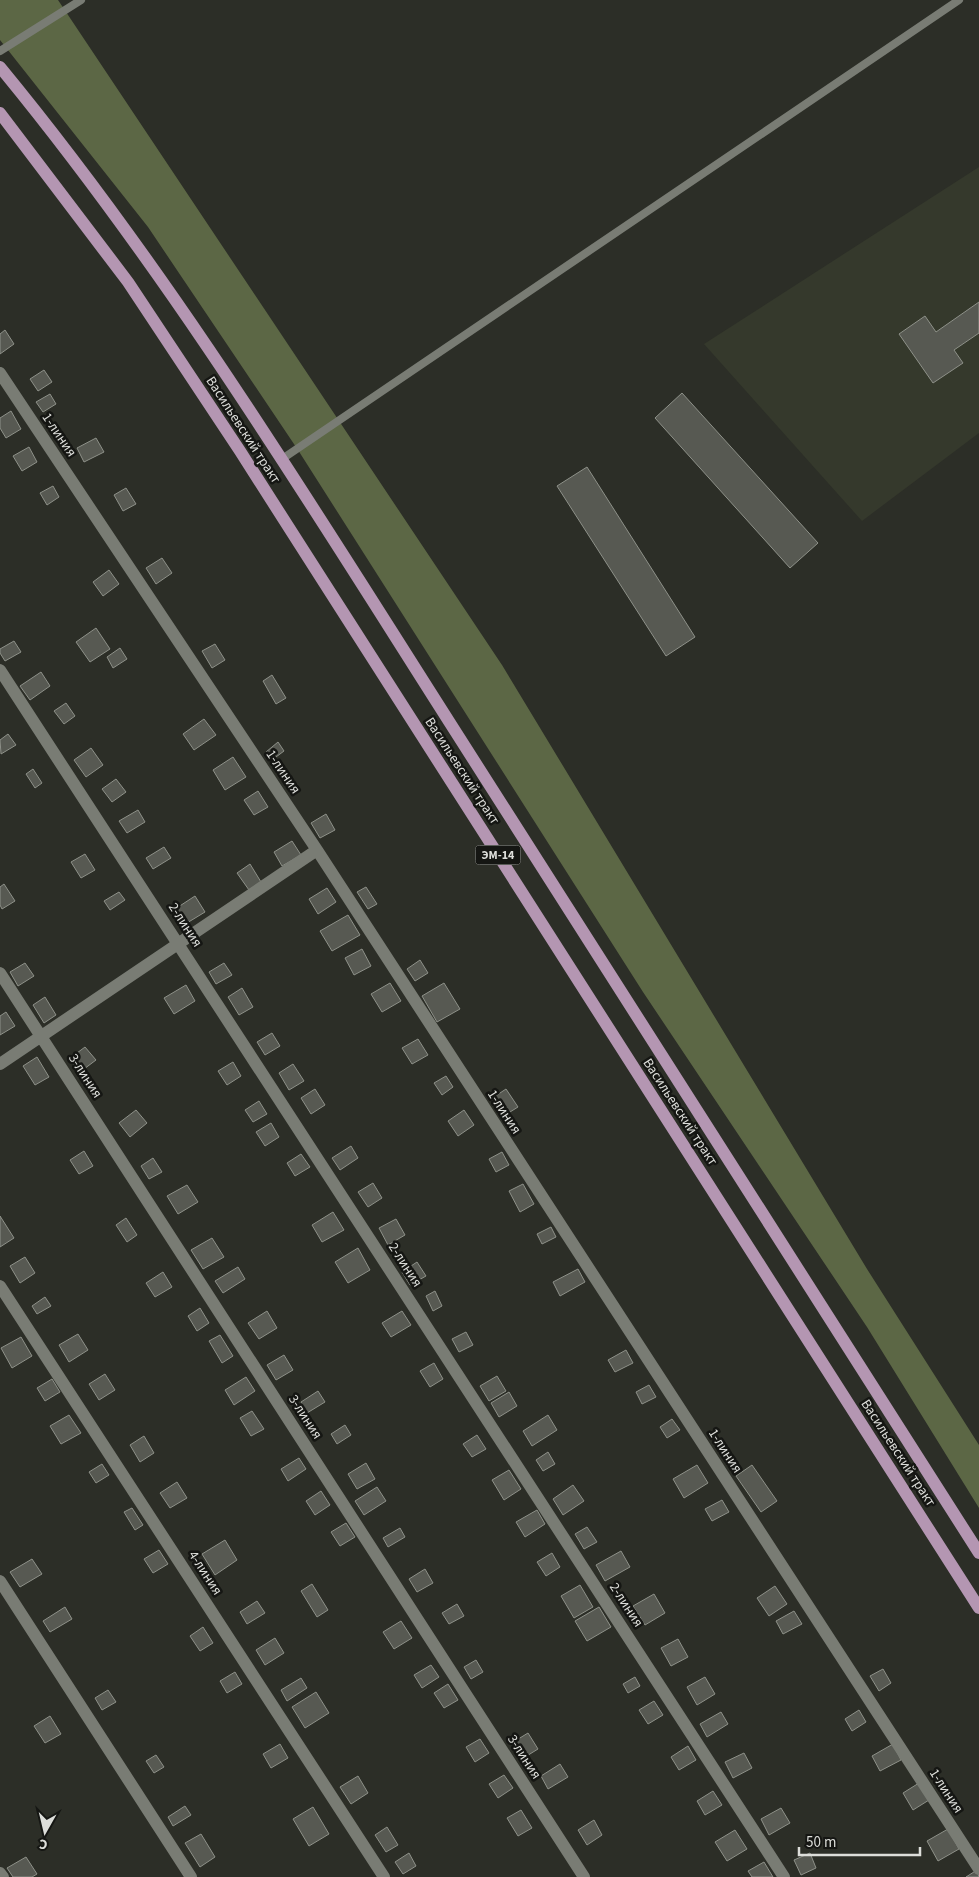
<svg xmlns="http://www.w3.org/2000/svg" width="979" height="1877" font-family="'Source Sans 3',sans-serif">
<rect width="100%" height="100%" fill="#2c2e27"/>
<path fill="#35392c" d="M979 167V433L862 521 704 344Z"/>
<path fill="#5c6745" d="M0 0H58L502 665 867 1269 979 1445V1508L867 1327 643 992 298 450 148 227 0 40Z"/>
<path fill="#575952" stroke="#8e9189" d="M979 302V333L954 350 963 363 933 383 899 334 925 316 936 332Z
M5 330 14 344 0 354V334Z
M44 370 52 382 38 391 30 379Z
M682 393 818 543 790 568 655 418Z
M50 394 56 404 43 412 36 402Z
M11 411 21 429 6 438 0 428V418Z
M96 438 104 452 84 462 77 448Z
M29 447 37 462 22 471 13 456Z
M587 467 695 637 666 656 557 486Z
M53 486 59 497 47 505 40 493Z
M126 488 136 504 123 511 114 495Z
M162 558 172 573 156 584 146 568Z
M109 570 119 584 103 596 93 582Z
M96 628 110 649 90 662 76 642Z
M14 641 21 652 5 661 0 653V649Z
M215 644 225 660 212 668 202 651Z
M120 648 127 659 113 668 107 657Z
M41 672 50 686 30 700 20 686Z
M272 675 286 698 276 704 263 681Z
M66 703 75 716 64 724 54 711Z
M204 719 216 735 194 750 183 734Z
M8 734 16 745 1 754 0 740Z
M278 742 284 751 272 760 266 752Z
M91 748 103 765 86 777 74 760Z
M233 757 246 777 225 790 213 770Z
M33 769 42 783 35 788 26 774Z
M116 779 126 792 112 802 102 789Z
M258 791 268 807 254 815 244 800Z
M138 810 145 822 127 833 119 821Z
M326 814 335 830 320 838 311 823Z
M292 841 301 855 282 866 274 852Z
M164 847 171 858 153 869 146 858Z
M85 854 95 870 81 878 71 862Z
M250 864 261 882 249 890 237 873Z
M4 884 15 901 2 909 0 905V887Z
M366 887 377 904 368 909 357 892Z
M327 888 336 902 318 914 309 899Z
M119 892 125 900 110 910 104 901Z
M195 896 205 912 182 926 172 911Z
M348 915 360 935 332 951 320 931Z
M362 949 371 966 354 975 345 958Z
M420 960 428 973 415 981 407 969Z
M25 963 34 976 18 986 10 972Z
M224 963 232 975 216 984 209 972Z
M390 983 401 1001 382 1012 371 994Z
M444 983 460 1009 437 1022 422 996Z
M186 985 195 1001 174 1014 164 998Z
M242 988 253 1007 239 1015 228 997Z
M45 997 56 1015 44 1023 33 1005Z
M6 1012 15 1026 0 1035V1016Z
M272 1033 280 1046 265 1055 257 1042Z
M418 1039 428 1055 412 1064 402 1048Z
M85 1047 96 1060 80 1072 69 1059Z
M37 1057 49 1077 35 1085 23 1066Z
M233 1062 241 1076 227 1085 218 1071Z
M293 1064 304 1081 289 1090 279 1073Z
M446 1076 453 1087 442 1095 434 1083Z
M315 1089 325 1105 311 1114 301 1098Z
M506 1089 518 1107 502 1117 491 1099Z
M259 1101 267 1114 253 1122 245 1110Z
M136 1110 147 1123 130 1137 119 1123Z
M464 1110 474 1125 458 1136 448 1121Z
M271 1123 279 1137 265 1146 256 1132Z
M351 1146 358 1158 340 1170 332 1158Z
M84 1151 93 1166 79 1174 70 1160Z
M502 1152 509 1165 496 1172 489 1159Z
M301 1154 310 1167 295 1176 287 1163Z
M153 1158 162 1172 149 1179 141 1166Z
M373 1183 382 1198 368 1207 358 1192Z
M523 1184 534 1204 520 1212 509 1191Z
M187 1185 198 1202 178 1214 167 1196Z
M333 1212 344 1230 322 1242 312 1225Z
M0 1216 14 1238 0 1247Z
M126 1218 137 1235 127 1242 116 1225Z
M396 1219 405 1235 388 1245 379 1228Z
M551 1227 556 1237 542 1244 537 1234Z
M212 1238 224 1257 203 1269 191 1250Z
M358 1248 370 1270 348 1283 335 1262Z
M25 1257 35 1273 20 1283 10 1266Z
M417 1262 426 1276 410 1285 402 1272Z
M238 1267 245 1279 223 1293 215 1281Z
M578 1269 585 1282 560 1296 553 1282Z
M163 1272 172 1287 155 1297 146 1283Z
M435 1291 442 1306 433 1311 426 1296Z
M45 1297 51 1306 37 1314 32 1306Z
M200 1308 209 1323 197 1331 188 1316Z
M267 1311 277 1328 259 1339 248 1323Z
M402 1311 411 1325 391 1337 382 1323Z
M466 1332 473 1345 459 1352 452 1339Z
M78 1334 88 1350 69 1362 59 1345Z
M220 1335 233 1356 222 1363 209 1341Z
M21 1337 32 1356 12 1368 1 1348Z
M626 1350 633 1363 615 1372 608 1360Z
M284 1355 293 1370 276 1380 267 1365Z
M434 1363 443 1379 430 1387 420 1371Z
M105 1374 115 1390 99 1400 89 1384Z
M497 1376 506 1391 489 1401 480 1386Z
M246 1377 255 1391 234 1405 225 1390Z
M52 1379 60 1392 45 1401 37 1388Z
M649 1385 656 1397 642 1404 636 1392Z
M318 1391 325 1402 307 1413 301 1402Z
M509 1392 517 1406 499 1417 491 1403Z
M252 1411 264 1429 251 1436 240 1418Z
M69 1415 81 1433 61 1444 50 1426Z
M548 1415 557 1430 532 1446 523 1431Z
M672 1419 680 1430 667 1438 660 1427Z
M345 1425 351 1435 337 1444 331 1434Z
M477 1435 486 1449 472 1457 463 1444Z
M144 1436 154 1453 140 1462 130 1445Z
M548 1452 555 1464 543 1471 536 1460Z
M299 1458 306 1469 288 1481 281 1469Z
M366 1463 375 1479 357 1489 348 1474Z
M102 1464 109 1475 96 1483 89 1472Z
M697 1465 708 1483 684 1498 673 1479Z
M752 1465 777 1501 761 1512 736 1476Z
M509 1470 521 1489 504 1500 492 1480Z
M177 1482 187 1498 170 1508 160 1493Z
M573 1485 584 1501 563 1515 553 1499Z
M377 1487 386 1501 364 1515 355 1501Z
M321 1491 330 1505 315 1515 306 1501Z
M722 1500 729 1512 712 1521 705 1509Z
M132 1508 143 1525 135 1530 124 1512Z
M537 1510 545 1524 525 1537 516 1522Z
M346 1523 355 1537 340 1546 331 1532Z
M587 1527 597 1542 584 1549 575 1534Z
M400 1528 405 1537 388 1547 383 1538Z
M225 1540 237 1560 215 1575 202 1554Z
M159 1550 168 1564 153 1573 144 1559Z
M621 1551 630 1567 605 1581 596 1565Z
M552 1553 560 1567 546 1576 537 1562Z
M32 1559 42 1574 20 1587 10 1572Z
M425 1569 433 1583 417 1592 409 1579Z
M312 1584 328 1610 317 1617 301 1591Z
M580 1585 593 1607 574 1618 561 1596Z
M775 1586 787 1604 769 1616 757 1598Z
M654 1594 665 1613 645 1625 633 1606Z
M257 1601 265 1613 247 1624 240 1612Z
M457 1604 464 1616 449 1624 442 1613Z
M65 1607 72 1619 50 1632 43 1621Z
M599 1607 611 1627 587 1641 575 1621Z
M794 1611 802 1624 783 1634 776 1621Z
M401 1621 412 1638 394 1649 383 1632Z
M203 1627 213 1643 200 1651 190 1636Z
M275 1638 284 1653 265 1665 256 1650Z
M678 1639 688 1657 671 1666 661 1648Z
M476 1660 483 1672 471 1679 464 1667Z
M431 1665 439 1677 422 1688 414 1675Z
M883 1669 891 1683 879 1691 870 1676Z
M235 1672 242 1684 227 1693 220 1681Z
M635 1677 640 1686 628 1693 623 1684Z
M705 1677 715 1694 697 1705 687 1687Z
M301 1678 307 1688 287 1701 281 1690Z
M448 1684 458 1700 444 1708 434 1693Z
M108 1690 116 1702 102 1710 95 1698Z
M316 1692 329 1713 305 1728 292 1707Z
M654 1701 663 1715 648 1724 639 1710Z
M859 1710 866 1722 852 1731 845 1719Z
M721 1712 728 1724 707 1737 700 1724Z
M50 1716 61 1734 45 1743 34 1726Z
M528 1733 538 1749 525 1757 515 1741Z
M480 1739 489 1753 475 1762 466 1747Z
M280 1744 288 1758 271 1768 263 1754Z
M893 1744 901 1760 880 1771 872 1756Z
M688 1746 696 1760 679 1770 671 1757Z
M744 1753 752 1768 733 1778 725 1762Z
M156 1755 164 1767 154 1773 146 1761Z
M560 1764 568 1777 548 1789 541 1776Z
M504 1775 513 1788 498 1798 489 1784Z
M358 1776 368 1793 351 1804 340 1787Z
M919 1783 929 1800 913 1810 903 1793Z
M713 1791 722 1805 705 1815 697 1801Z
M185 1806 191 1815 173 1826 168 1817Z
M313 1807 329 1834 309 1846 293 1819Z
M781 1808 790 1823 769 1835 761 1819Z
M521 1810 532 1828 518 1836 507 1818Z
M594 1820 602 1835 587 1845 578 1830Z
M387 1827 398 1845 386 1852 375 1835Z
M948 1829 959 1849 938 1861 927 1841Z
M735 1830 747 1849 727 1861 715 1842Z
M201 1834 215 1857 200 1867 185 1843Z
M409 1853 416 1866 403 1874 395 1862Z
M810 1853 816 1868 801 1875 794 1860Z
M26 1857 37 1874 32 1877H13L7 1868Z
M764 1862 773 1877H752L748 1871Z
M977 1870 979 1877H966Z"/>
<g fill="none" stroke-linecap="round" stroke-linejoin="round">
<path stroke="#797c74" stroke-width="8" d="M0 51 81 0
M282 459 959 0"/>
<path stroke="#797c74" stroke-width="12" d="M0 373 317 850 979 1869
M0 670 784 1877
M0 973 584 1877
M0 1064 317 850
M0 1286 384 1877
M0 1581 191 1877
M0 1873 3 1877"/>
<path stroke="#b496b2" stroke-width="12" d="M0 67C169 272 308 500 450 723 626 1000 803 1276 979 1553
M0 113 128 282 240 451 979 1608"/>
</g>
<g text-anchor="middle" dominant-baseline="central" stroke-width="5" stroke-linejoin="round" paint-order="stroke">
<rect fill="#151613" stroke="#a1a29e" stroke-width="1" x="475.5" y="845.5" width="45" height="19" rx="4"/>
<g font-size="12" font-weight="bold" fill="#dddeda">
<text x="498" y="855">ЭМ-14</text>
</g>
<g font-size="14" fill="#dddeda" stroke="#151613">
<text transform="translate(243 430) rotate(57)">Васильевский тракт</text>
<text transform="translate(59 435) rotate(56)">1-линия</text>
<text transform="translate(462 771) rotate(57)">Васильевский тракт</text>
<text transform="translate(283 772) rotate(56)">1-линия</text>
<text transform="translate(185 925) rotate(57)">2-линия</text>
<text transform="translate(85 1076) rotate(57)">3-линия</text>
<text transform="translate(504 1112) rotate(57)">1-линия</text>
<text transform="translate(680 1112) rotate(57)">Васильевский тракт</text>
<text transform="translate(405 1265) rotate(57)">2-линия</text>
<text transform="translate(305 1417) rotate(57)">3-линия</text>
<text transform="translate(725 1451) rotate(57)">1-линия</text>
<text transform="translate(898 1453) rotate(57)">Васильевский тракт</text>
<text transform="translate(205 1573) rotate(57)">4-линия</text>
<text transform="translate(626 1605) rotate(57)">2-линия</text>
<text transform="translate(524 1757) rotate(57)">3-линия</text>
<text transform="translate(946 1791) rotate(57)">1-линия</text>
</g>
</g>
<g transform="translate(45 1832) rotate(188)" stroke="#151613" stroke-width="4" paint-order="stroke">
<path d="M0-4L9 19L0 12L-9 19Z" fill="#dddeda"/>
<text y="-8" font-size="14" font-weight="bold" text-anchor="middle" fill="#dddeda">С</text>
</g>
<path d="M799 1847v8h121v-8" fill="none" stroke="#dddeda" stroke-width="2.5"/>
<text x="806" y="1847" font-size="15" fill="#dddeda" stroke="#151613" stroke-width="4" paint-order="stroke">50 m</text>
</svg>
